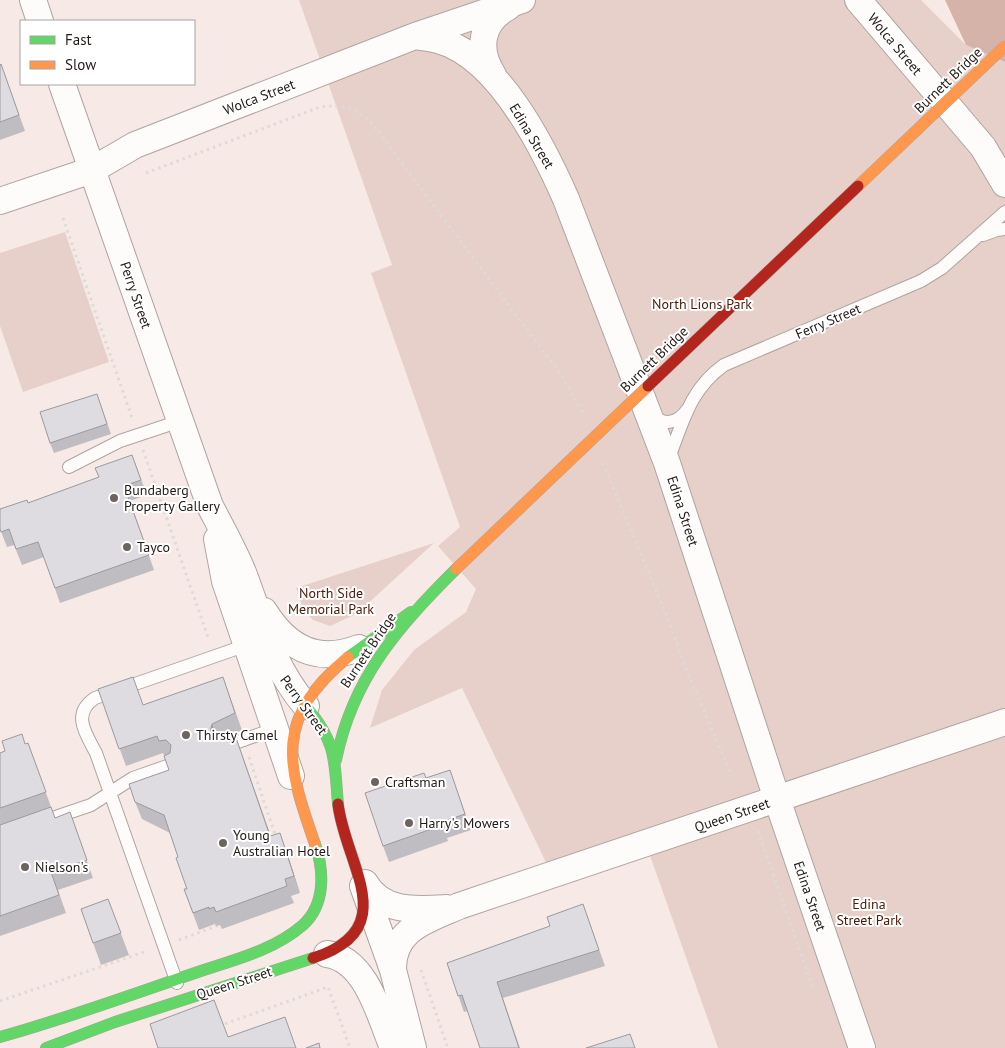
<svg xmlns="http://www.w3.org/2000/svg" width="1005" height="1048" font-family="'PT Sans',sans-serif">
<rect width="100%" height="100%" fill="#f7eae6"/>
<path fill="#e6d0c9" d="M299 0H921L966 45 1005 62V1048H718L647 847 553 877 462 688 370 728 382 690 414 650 466 612 476 589 438 546 460 527 371 273 392 265Z
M65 232 109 362 23 392 0 326V253Z
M434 543 364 607 352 616 330 626 313 620 304 611 296 588Z"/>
<path fill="#d6b3a8" d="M945 0H1005V62L966 45Z"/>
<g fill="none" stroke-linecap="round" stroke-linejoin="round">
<defs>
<path id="lane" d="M983 235 997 230 1005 229
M651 414C663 426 677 424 687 410
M668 460C683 423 689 390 724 365L921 281 942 268 1005 212
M69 467 120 441 180 421
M224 747 274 729
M41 822 91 805 133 778 170 765
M177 983 96 753C86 734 71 714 95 698L247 645"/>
<path id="street" d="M33 0 40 21
M858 0 983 147 1005 184
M415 36C423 37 431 38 438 40 498 56 543 147 566 199L667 463 777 799 862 1048
M493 75C477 50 480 22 508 7
M62 84 210 506C222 529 235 552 244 575 262 623 272 666 306 706
M0 201 92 170 135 145 415 36 522 0
M217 539 225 581 291 776
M264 611C287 648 317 664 359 648
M365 883C382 913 416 910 446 908
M363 886 393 970 413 1048
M327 954C366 959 380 1016 393 1048
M393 970C392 929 427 920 459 906L1005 722"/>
<path id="fast" d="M348 657 411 612
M306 706C337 744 334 758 338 804
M336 760C353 677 398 627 456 569
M0 1037C65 1019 128 996 192 974 229 961 272 952 303 925 326 904 324 870 315 844
M46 1048 115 1022 313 958"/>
<path id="slow" d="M315 844C286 762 274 719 348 657"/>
<path id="jam" d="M313 958C404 929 345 865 338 804"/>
</defs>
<use href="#lane" stroke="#aea4a1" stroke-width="14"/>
<use href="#street" stroke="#aea4a1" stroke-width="28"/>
<use href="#fast" stroke="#aea4a1" stroke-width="12"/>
<use href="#slow" stroke="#aea4a1" stroke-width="12"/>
<use href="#jam" stroke="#aea4a1" stroke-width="12"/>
<path stroke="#dedad8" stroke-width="3" stroke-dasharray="2.5 4" stroke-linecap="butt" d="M146 173 320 107C340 104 354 108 370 121L562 376 583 413
M63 218 132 418
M143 450 209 640
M603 463 669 621 686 669 732 776
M249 757 276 837
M758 831 813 988
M179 940 222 924
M421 970 448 1048
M0 1001 147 951
M219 1026 328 987 350 1048"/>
<use href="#lane" stroke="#fefcfb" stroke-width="12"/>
<use href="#street" stroke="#fefcfb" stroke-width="26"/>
<use href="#fast" stroke="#63d668" stroke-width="11"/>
<use href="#slow" stroke="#ff974d" stroke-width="11"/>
<use href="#jam" stroke="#b3261e" stroke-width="11"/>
<defs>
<path id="slow-bridge" d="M858 186 1005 46
M456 569 648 386"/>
<path id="jam-bridge" d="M648 386 858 186"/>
</defs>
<use href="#slow-bridge" stroke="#aea4a1" stroke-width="12" stroke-linecap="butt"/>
<use href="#jam-bridge" stroke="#aea4a1" stroke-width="12" stroke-linecap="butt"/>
<use href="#slow-bridge" stroke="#ff974d" stroke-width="11"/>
<use href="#jam-bridge" stroke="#b3261e" stroke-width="11"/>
</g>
<path fill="#bfbdc2" d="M1 64 25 131 0 140V65Z
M97 394 111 434 54 453 50 443Z
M132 455 147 495 130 501 154 570 60 603 44 557 22 565 14 545 7 547 0 529 28 503 99 477Z
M223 677 242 730 235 734 271 836 286 850 300 893 291 896 294 903 222 929 220 925 216 926 215 924 199 930 184 889H187L178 857 170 833 142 819 135 802 169 770 163 753 126 766 98 689 143 705Z
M28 743 55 818 70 812 93 878 58 890 66 913 0 936V753Z
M450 770 471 830 447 838 448 841 389 862 383 846 426 778Z
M108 899 129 955 101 965 81 909Z
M583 904 605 966 503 998 520 1048H480L468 1011 464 1012 447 963 550 926Z"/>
<path fill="#9b9a9e" d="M212 724 218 741 210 732Z
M280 833 286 850 300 893 294 876Z"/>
<path fill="#dedce1" stroke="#9b9a9e" d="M1 64 19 115 0 122V65Z
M97 394 107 424 50 443 40 412Z
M132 455 141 480 124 486 149 555 55 588 38 542 16 549 9 529 1 532 0 529V509L27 500 28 503 99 477 95 468Z
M133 677 143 705 223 677 235 713 212 724 210 732 217 738 234 732 270 836 280 833 294 876 285 879 287 886 216 912 214 907 209 909V907L193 913 184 889H187L176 858 178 857 164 815 135 802 129 784 169 770 164 756 170 753 171 745 166 740 159 741 157 736 119 749 98 689Z
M22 734 25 744 28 743 46 792 0 808V753L5 751 2 741Z
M450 770 465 814 442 822 443 825 383 846 365 793 424 773 426 778Z
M51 807 55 818 70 812 87 860 51 872 59 895 0 916V825Z
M108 899 121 933 93 943 81 909Z
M583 904 599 950 497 982 519 1048H480L462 995 458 996 447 963 550 926 547 917Z
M214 1000 228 1037 285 1017 296 1048H158L150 1024Z
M630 1034 635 1048H586Z
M319 1043 320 1048H306Z"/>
<g fill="#6d635f" stroke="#fff" stroke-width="2">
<circle cx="114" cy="498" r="5"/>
<circle cx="127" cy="547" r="5"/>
<circle cx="186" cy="735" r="5"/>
<circle cx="375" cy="782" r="5"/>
<circle cx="409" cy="823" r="5"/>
<circle cx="223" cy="843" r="5"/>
<circle cx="25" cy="867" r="5"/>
</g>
<g text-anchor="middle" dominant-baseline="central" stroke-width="4" stroke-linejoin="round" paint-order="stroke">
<g font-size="14" fill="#231a17" stroke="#fff">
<text transform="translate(895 44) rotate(50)">Wolca Street</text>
<text transform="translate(948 80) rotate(-44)">Burnett Bridge</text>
<text transform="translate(259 97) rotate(-21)">Wolca Street</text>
<text transform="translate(532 136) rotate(59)">Edina Street</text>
<text transform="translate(136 295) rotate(71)">Perry Street</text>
<text transform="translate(828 321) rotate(-23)">Ferry Street</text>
<text transform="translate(654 359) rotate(-44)">Burnett Bridge</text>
<text transform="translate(683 511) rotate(72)">Edina Street</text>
<text transform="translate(368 650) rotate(-56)">Burnett Bridge</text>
<text transform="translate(304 705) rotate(54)">Perry Street</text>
<text transform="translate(732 815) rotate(-19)">Queen Street</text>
<text transform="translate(810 896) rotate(71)">Edina Street</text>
<text transform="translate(234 983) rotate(-18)">Queen Street</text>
</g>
<g font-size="14" fill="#4e1706" stroke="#fff">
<text x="702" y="304">North Lions Park</text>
<text x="331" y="593">North Side<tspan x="331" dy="16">Memorial Park</tspan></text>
<text x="869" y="904">Edina<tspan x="869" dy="16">Street Park</tspan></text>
</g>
<g font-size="14" fill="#231a17" stroke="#fff" text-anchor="start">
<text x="124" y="490">Bundaberg<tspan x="124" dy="16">Property Gallery</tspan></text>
<text x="137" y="547">Tayco</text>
<text x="196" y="735">Thirsty Camel</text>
<text x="385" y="782">Craftsman</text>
<text x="419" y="823">Harry's Mowers</text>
<text x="233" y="835">Young<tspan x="233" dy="16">Australian Hotel</tspan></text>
<text x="35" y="867">Nielson's</text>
</g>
</g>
<rect x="20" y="20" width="175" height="65" fill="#ffffff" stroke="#a7a3a2"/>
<rect x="30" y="36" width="25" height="8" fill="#63d668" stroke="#a7a3a2"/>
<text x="65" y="45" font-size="15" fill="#231a17">Fast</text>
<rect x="30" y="61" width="25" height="8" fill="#ff974d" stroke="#a7a3a2"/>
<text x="65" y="70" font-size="15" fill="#231a17">Slow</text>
</svg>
